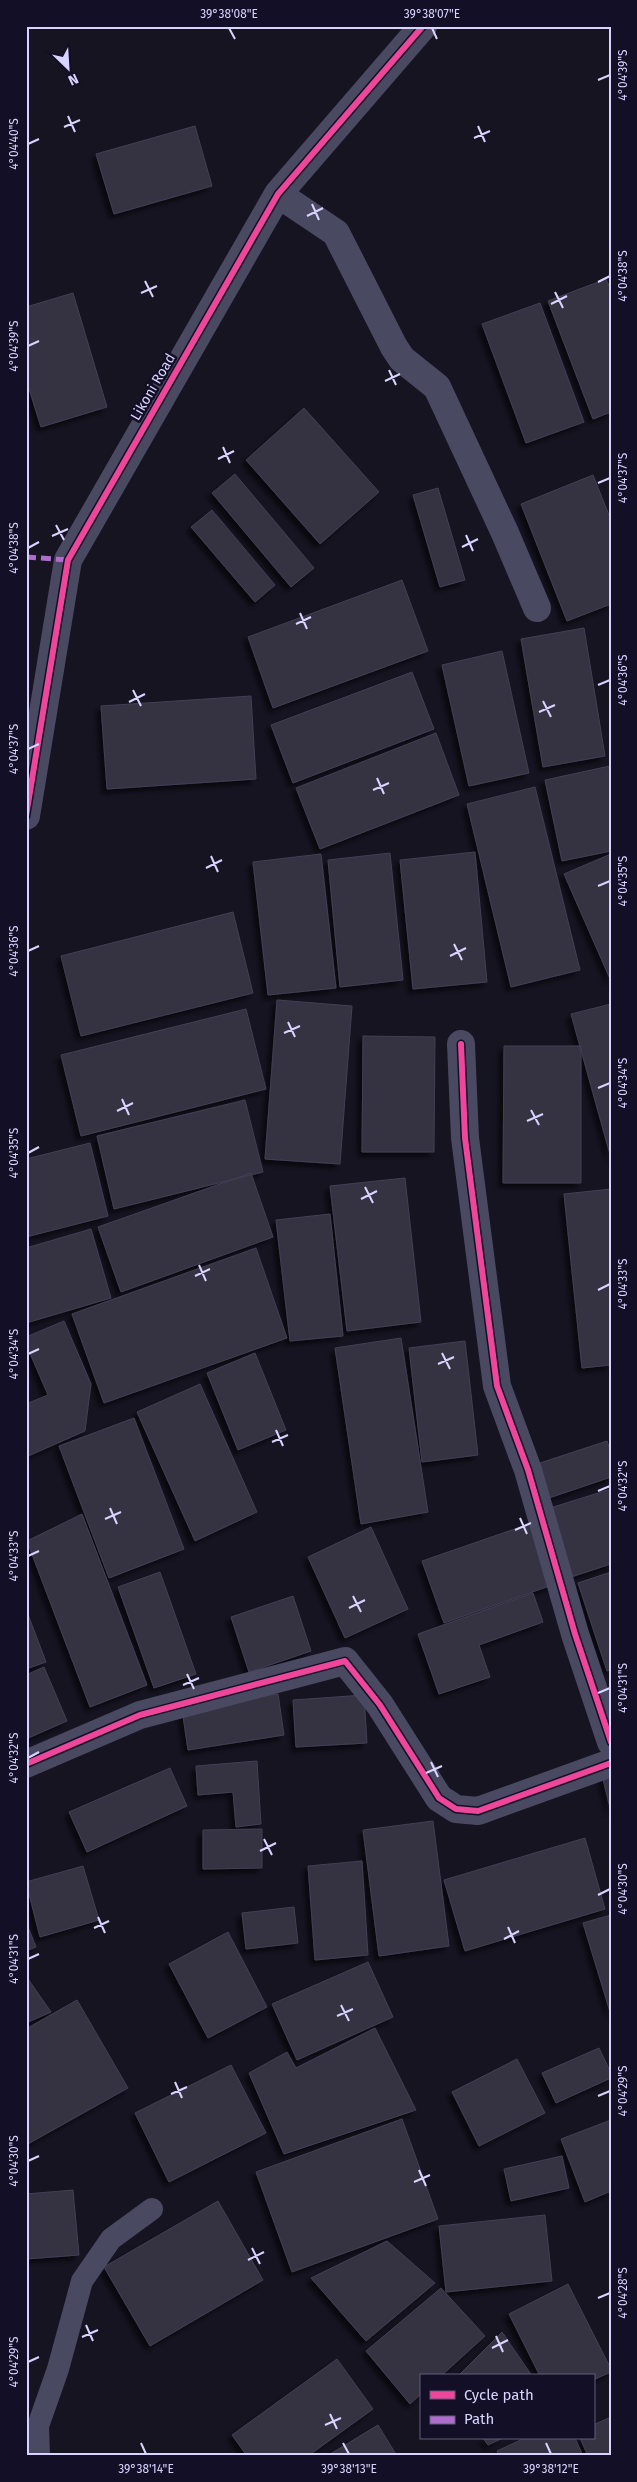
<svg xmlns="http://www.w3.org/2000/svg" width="637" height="2482" font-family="'Fira Sans',sans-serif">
<defs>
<filter id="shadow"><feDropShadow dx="-4.5" dy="4.5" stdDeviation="2.5" flood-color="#0009"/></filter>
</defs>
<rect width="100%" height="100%" fill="#161421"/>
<path fill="#343243" stroke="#433f54" filter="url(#shadow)" d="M195 126 212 186 114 214 96 154Z
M606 279 611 290V412L593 419 548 301Z
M73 293 107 407 41 427 26 379V307Z
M540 303 584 422 526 443 482 324Z
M304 408 379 492 320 544 246 460Z
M235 474 314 568 291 587 212 493Z
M593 475 611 520V604L567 621 521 504Z
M438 488 465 580 440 587 413 495Z
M212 510 275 585 255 602 191 527Z
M402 580 428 651 273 708 248 637Z
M584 628 605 756 543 767 521 639Z
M502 651 529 773 469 786 442 665Z
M412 672 434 729 293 783 271 725Z
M251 696 256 779 107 789 101 706Z
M436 733 459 795 320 849 296 788Z
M610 766 611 851 562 861 545 780Z
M535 787 580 970 511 987 467 804Z
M475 852 487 982 413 989 400 860Z
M390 853 403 980 340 987 328 860Z
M321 854 336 988 268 995 253 862Z
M611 854V981L564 874Z
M233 912 253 993 81 1036 61 956Z
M277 1000 352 1006 340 1164 265 1159Z
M611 1004V1158L571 1014Z
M246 1009 266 1089 81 1136 61 1055Z
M363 1036 435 1037 434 1152H362Z
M504 1046H581V1183H503Z
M245 1100 263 1172 114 1209 97 1136Z
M90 1143 108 1216 26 1237V1159Z
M251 1173 273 1237 121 1292 98 1227Z
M405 1178 421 1322 347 1331 330 1186Z
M611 1189V1365L582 1368 564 1194Z
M330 1214 343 1336 290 1341 276 1220Z
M91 1229 111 1298 26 1323V1248Z
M256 1248 287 1338 104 1403 72 1314Z
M64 1321 91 1384 85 1431 26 1457V1404L48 1395 26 1344V1337Z
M401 1338 428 1512 361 1524 335 1348Z
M465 1341 478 1455 422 1462 409 1348Z
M255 1353 286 1430 238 1450 207 1373Z
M200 1384 257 1512 195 1541 137 1412Z
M134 1418 184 1549 109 1578 59 1446Z
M607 1441 611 1453V1477L549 1498 537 1464Z
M611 1489V1564L568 1578 547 1509Z
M82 1514 147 1685 90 1707 27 1541Z
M535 1522 555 1584 444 1623 422 1561Z
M371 1527 408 1609 345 1638 308 1557Z
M160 1572 196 1674 154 1688 118 1587Z
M611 1572V1670L607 1671 578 1583Z
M533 1593 543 1622 479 1645 490 1677 439 1694 418 1634Z
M293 1596 311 1651 249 1672 231 1617Z
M26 1609 46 1662 26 1669Z
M44 1667 67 1721 26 1739V1675Z
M278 1694 284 1735 188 1750 182 1709Z
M364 1695 367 1743 296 1747 293 1700Z
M257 1761 261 1824 236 1827 233 1792 198 1795 196 1766Z
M170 1768 187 1806 87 1852 69 1812Z
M611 1772V1812L602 1775Z
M433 1821 449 1946 379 1956 363 1830Z
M262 1829V1868L203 1869V1830Z
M585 1838 605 1909 465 1951 444 1880Z
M362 1861 368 1955 315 1960 308 1866Z
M83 1866 99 1920 40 1937 26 1882Z
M294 1907 298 1943 246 1949 242 1913Z
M611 1915V2015L583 1923Z
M26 1922 36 1947 26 1951Z
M228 1932 267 2007 208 2038 169 1964Z
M368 1962 393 2017 297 2060 272 2004Z
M26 1976 51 2012 26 2023Z
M77 2000 128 2088 26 2145V2029Z
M375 2028 416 2110 284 2154 249 2073 287 2052 296 2068Z
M599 2048 611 2073V2078L556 2103 542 2073Z
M517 2059 545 2113 479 2146 452 2092Z
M231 2065 266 2133 169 2182 135 2113Z
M402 2119 438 2219 292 2272 256 2172Z
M611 2120V2191L585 2202 561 2139Z
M562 2156 569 2188 511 2201 504 2169Z
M73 2190 79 2255 26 2259V2194Z
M218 2201 263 2280 150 2346 104 2267Z
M545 2215 552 2281 446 2292 439 2226Z
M387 2241 435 2283 366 2341 311 2278Z
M568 2284 611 2369V2372L593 2380V2376H540L509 2314Z
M441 2288 485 2336 441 2376H421V2394L410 2404 366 2351Z
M502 2332 532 2376H458Z
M337 2359 373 2409 308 2456H247L232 2435Z
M611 2417V2456H588L580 2438H593V2425Z
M378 2425 397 2456H327Z
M483 2438H503L488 2445Z
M525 2438H575L583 2456H499L497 2451Z"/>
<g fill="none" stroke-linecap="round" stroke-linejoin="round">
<path stroke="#4a4962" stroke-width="22" d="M39 2456 38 2426 58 2369 82 2281 111 2239 152 2209"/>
<path stroke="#4a4962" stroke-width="28" d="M278 194 336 233 394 347 402 359 437 387 505 533 537 608
M26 816 68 560 278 194 423 26
M461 1044 465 1138 497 1386 528 1470 575 1634 611 1742
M26 1764 140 1715 345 1661 380 1705 439 1798 456 1809 478 1811 611 1763"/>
<path stroke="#b06ccc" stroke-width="5" stroke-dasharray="10 5" stroke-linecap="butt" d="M26 557 68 560"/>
<defs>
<path id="cycleway" d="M26 816 68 560 278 194 423 26
M461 1044 465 1138 497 1386 528 1470 575 1634 611 1742
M26 1764 140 1715 345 1661 380 1705 439 1798 456 1809 478 1811 611 1763"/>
</defs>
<use href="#cycleway" stroke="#130f26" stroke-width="9"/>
<use href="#cycleway" stroke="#ed469a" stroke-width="6"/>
</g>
<path fill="none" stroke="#d9d4ff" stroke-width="2" d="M229 28 235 39M432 28 437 39M598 80 610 75M68 116 75 132M478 126 485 142M64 127 80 120M474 138 490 131M28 144 39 139M312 204 319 220M307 216 323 208M145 281 153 297M598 282 610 276M555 292 563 308M141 293 157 286M551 304 567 296M28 346 39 341M389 370 396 385M385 381 400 374M223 447 230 463M218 459 234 451M598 483 610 478M56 525 64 540M466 535 473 551M52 536 68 529M462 547 478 539M28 548 39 542M300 613 307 629M296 624 311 617M598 685 610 680M133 690 141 706M543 701 551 717M129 702 145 694M539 712 555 705M28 749 39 744M377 778 384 794M373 790 389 783M211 856 218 872M206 868 222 860M598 886 610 881M454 944 462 960M28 951 39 946M450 956 466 948M288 1022 295 1037M284 1033 300 1026M598 1088 610 1083M122 1099 129 1115M531 1110 539 1125M117 1111 133 1103M527 1121 543 1114M28 1153 39 1147M365 1187 373 1203M361 1199 377 1191M199 1265 206 1281M195 1276 210 1269M598 1290 610 1284M442 1353 450 1369M28 1354 39 1349M438 1364 454 1357M276 1430 283 1446M272 1442 288 1435M598 1491 610 1486M110 1508 117 1524M520 1518 527 1534M105 1519 121 1512M515 1530 531 1523M28 1556 39 1551M353 1596 361 1612M349 1608 365 1600M187 1674 194 1689M183 1685 199 1678M598 1693 610 1688M28 1758 39 1752M431 1762 438 1777M426 1773 442 1766M264 1839 272 1855M260 1851 276 1843M598 1895 610 1889M98 1917 105 1933M508 1927 515 1943M94 1928 109 1921M504 1939 519 1931M28 1959 39 1954M341 2005 349 2021M337 2016 353 2009M175 2082 182 2098M171 2094 187 2087M598 2096 610 2091M28 2161 39 2156M419 2170 426 2186M414 2182 430 2175M252 2248 260 2264M248 2260 264 2252M598 2298 610 2293M86 2325 93 2341M496 2336 503 2352M82 2337 98 2330M492 2348 508 2340M28 2362 39 2357M330 2414 337 2429M325 2425 341 2418M141 2443 146 2454M343 2443 349 2454M546 2443 551 2454"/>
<g text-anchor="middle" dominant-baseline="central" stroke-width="5" stroke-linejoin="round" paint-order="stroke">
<g font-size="14" fill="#d9d4ff" stroke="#130f26">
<text transform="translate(153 387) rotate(-60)">Likoni Road</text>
</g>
</g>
<rect width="637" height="2482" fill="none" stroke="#130f26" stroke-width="55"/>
<rect x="420" y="2374" width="175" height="65" fill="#130f26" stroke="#625e7d"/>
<rect x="430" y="2391" width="25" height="8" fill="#ed469a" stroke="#625e7d"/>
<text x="464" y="2400" font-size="15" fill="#d9d4ff">Cycle path</text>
<rect x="430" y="2416" width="25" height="8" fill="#b06ccc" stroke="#625e7d"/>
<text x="464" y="2424" font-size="15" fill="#d9d4ff">Path</text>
<g transform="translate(68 68) rotate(155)" stroke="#130f26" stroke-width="4" paint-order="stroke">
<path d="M0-4L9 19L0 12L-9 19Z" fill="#d9d4ff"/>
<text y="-8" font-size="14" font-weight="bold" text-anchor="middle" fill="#d9d4ff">N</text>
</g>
<rect x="28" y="28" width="582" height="2426" fill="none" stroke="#d9d4ff" stroke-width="2"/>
<g font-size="12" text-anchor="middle" fill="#d9d4ff">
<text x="229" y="18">39°38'08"E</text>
<text x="432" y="18">39°38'07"E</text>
<text transform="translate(623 75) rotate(-90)" y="4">4°04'39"S</text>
<text transform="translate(14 144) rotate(-90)" y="4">4°04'40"S</text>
<text transform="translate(623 276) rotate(-90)" y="4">4°04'38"S</text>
<text transform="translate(14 346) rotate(-90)" y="4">4°04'39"S</text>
<text transform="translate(623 478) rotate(-90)" y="4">4°04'37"S</text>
<text transform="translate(14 548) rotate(-90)" y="4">4°04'38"S</text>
<text transform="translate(623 680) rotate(-90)" y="4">4°04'36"S</text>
<text transform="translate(14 749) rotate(-90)" y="4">4°04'37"S</text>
<text transform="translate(623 881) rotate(-90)" y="4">4°04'35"S</text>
<text transform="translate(14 951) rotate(-90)" y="4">4°04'36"S</text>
<text transform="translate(623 1083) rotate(-90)" y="4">4°04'34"S</text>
<text transform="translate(14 1153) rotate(-90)" y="4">4°04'35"S</text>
<text transform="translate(623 1284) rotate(-90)" y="4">4°04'33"S</text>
<text transform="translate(14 1354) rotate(-90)" y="4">4°04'34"S</text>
<text transform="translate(623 1486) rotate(-90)" y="4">4°04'32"S</text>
<text transform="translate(14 1556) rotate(-90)" y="4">4°04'33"S</text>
<text transform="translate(623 1688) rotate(-90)" y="4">4°04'31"S</text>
<text transform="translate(14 1758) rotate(-90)" y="4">4°04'32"S</text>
<text transform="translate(623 1889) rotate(-90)" y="4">4°04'30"S</text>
<text transform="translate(14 1959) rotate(-90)" y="4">4°04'31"S</text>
<text transform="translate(623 2091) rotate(-90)" y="4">4°04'29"S</text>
<text transform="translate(14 2161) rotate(-90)" y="4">4°04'30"S</text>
<text transform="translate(623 2293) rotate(-90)" y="4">4°04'28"S</text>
<text transform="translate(14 2362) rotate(-90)" y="4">4°04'29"S</text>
<text x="146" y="2473">39°38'14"E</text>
<text x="349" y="2473">39°38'13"E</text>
<text x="551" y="2473">39°38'12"E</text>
</g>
</svg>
